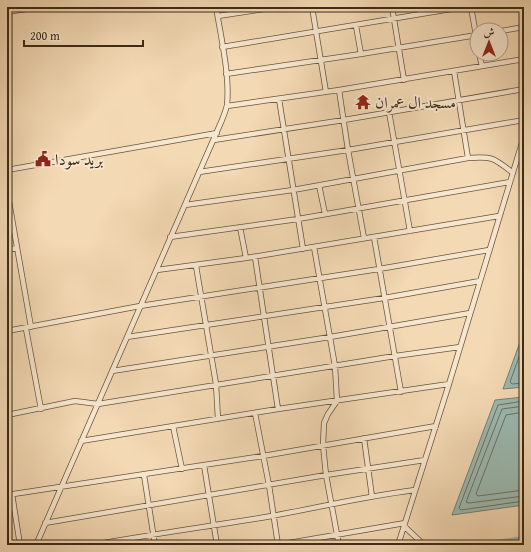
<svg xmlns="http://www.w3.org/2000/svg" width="531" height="552" font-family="'Gentium Book Plus',Amiri,serif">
<rect width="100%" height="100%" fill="#f3d9b4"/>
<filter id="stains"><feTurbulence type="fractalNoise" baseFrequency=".005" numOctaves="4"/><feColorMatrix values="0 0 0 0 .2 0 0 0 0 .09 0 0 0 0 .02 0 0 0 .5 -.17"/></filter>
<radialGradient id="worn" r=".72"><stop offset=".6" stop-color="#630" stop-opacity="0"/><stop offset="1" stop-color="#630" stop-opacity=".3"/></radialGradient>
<path fill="#9cbab2" stroke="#768174" d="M524 331V387L503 389Z
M524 397V505L452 515 495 400Z"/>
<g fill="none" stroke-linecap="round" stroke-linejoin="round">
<path stroke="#6d7264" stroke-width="1" d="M524 343 510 382 512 384 524 383
M524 401 498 405 459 508 461 510 524 501
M524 406 502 409 466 502 469 503 524 496
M524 412 506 415 476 494 478 496 524 490"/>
<path stroke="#9cbab2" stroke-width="4" d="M474 545 524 538"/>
<defs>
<path id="minor" d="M312 7 326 92
M392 7 404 80
M471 7 477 41
M7 12 39 7
M218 16 277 7
M356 26 361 54
M501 31 524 27
M222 47 463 7
M479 54 482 66
M454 71 468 158
M226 74 361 54 477 35
M339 90 348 150 364 238
M279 99 303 249
M227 106 339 90 524 59
M389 112 410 231
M214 140 344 120 524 89
M7 170 217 133
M199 172 348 150 524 120
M319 185 325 214
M7 190 31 327
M185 205 293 190 468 158C493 156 494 158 513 173
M240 227 246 258
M170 237 298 219 510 182
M374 237 401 392
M314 247 335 366 337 401 328 414 324 423 323 445 326 475 339 545
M7 250 17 248
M255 257 278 409
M196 266 216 384 218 419
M157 270 246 258 499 216
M26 329 41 409
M7 331 140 306 379 269 489 250
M127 337 384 298 480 281
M112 371 330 337 470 313
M255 413 269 485 278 545
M7 415 75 401 98 404 395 356 460 347
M173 426 182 469
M364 438 372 497
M81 441 278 409 449 384
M204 465 217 545
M144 475 155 545
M12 494 20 545
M7 495 263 456 436 426
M45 523 326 475 425 460
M404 526 424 545
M36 545 222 120C224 115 226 110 227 105 230 76 221 37 216 7
M92 545C152 534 212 526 272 516 320 507 367 496 415 490
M277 545 405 523
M398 545 449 384 524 136"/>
</defs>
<use href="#minor" stroke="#6b563e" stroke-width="6"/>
<use href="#minor" stroke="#f7e6ce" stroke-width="4.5"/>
</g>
<defs>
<symbol id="temple-bare" viewBox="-9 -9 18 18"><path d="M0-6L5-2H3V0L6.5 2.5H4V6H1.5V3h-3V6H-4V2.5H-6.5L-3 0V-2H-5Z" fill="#8f2418" stroke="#f7e6ce" stroke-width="2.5" paint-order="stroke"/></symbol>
<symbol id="civic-bare" viewBox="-9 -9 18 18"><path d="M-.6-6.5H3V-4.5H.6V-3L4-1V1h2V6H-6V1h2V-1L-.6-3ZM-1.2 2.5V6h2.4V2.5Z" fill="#8f2418" stroke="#f7e6ce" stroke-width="2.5" paint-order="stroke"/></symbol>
</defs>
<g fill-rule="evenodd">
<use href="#temple-bare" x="352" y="91" width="22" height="22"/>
<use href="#civic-bare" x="32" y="148" width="22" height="22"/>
</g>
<g text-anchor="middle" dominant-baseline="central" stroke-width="4" stroke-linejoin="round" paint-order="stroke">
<g font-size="16" fill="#3e2b16" stroke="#f7e6ce" text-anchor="start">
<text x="375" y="102">مسجد ال عمران</text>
<text x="55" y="159">بريد سودا</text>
</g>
</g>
<rect width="531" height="552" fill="none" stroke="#f3d9b4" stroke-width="24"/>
<rect x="8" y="8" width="515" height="536" fill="none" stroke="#3e2b16" stroke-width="2"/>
<rect x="12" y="12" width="507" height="528" fill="none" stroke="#3e2b16"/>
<g transform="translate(489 42)"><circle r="19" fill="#f7e6ce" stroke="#ad9b84"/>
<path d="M0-3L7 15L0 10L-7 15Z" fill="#8f2418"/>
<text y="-6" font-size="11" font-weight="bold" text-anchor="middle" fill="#3e2b16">ش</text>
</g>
<path d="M24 40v6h119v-6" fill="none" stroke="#3e2b16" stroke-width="2"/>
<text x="30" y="40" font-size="12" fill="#3e2b16" stroke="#f7e6ce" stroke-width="3" paint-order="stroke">200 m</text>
<rect width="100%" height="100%" filter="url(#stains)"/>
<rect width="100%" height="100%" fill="url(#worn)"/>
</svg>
